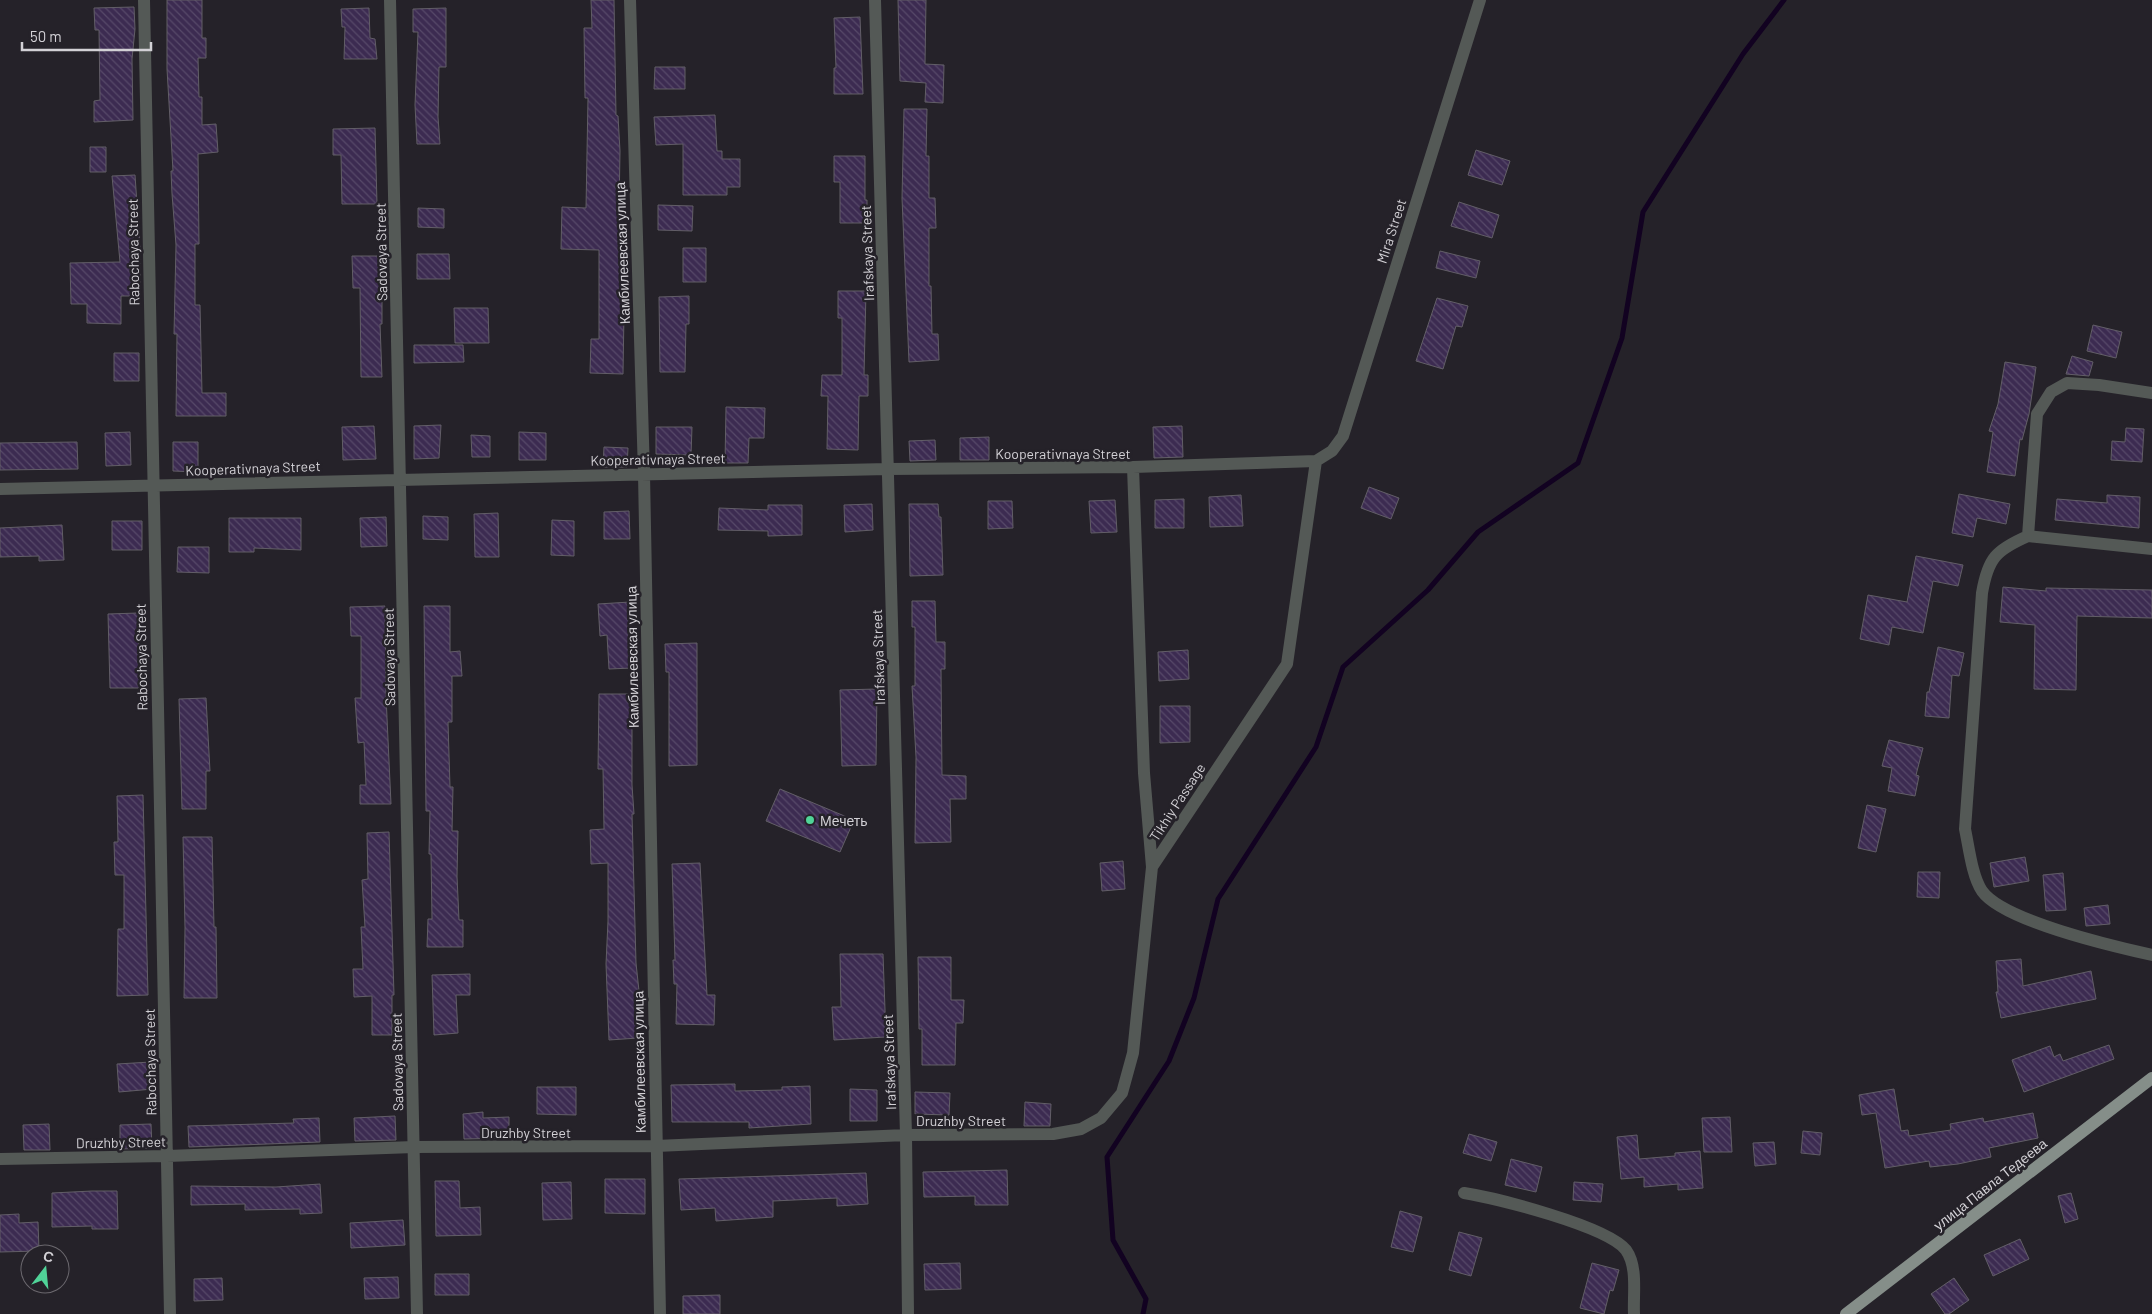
<svg xmlns="http://www.w3.org/2000/svg" width="2152" height="1314" font-family="Barlow,sans-serif">
<defs>
<pattern id="building-back-hatch" width="6" height="6" patternUnits="userSpaceOnUse" patternTransform="scale(1.25)"><rect width="6" height="6" fill="#3c2b51"/><path d="M-1 5l2 2M0 0l6 6M5-1l2 2" fill="none" stroke="#574969"/></pattern>
</defs>
<rect width="100%" height="100%" fill="#252229"/>
<g fill="none" stroke-linecap="round" stroke-linejoin="round">
<path stroke="#120221" stroke-width="5" d="M1143 1314 1146 1299 1113 1240 1107 1157 1169 1061 1194 998 1218 899 1316 747 1343 667 1428 590 1478 532 1578 463 1622 338 1643 212 1743 54 1784 0"/>
</g>
<path fill="url(#building-back-hatch)" stroke="#625e67" d="M167 0H202V38H206V58H198L199 97H202V125L216 124 218 152 198 154 199 244H195V305H200L202 393H226V416H176L177 334H174L176 245 172 194 171 171H173L167 69Z
M591 0H614L616 115 618 116 620 151 619 208H622L621 252H625L623 374 590 373 591 339H599V250L561 249 562 207 586 208 588 98H585L584 28H592Z
M898 0H926L925 64 944 65 943 103 925 102 926 83 900 81Z
M134 7 135 29 132 59 133 120 94 122V101L100 100 99 30H95L94 8Z
M369 8 370 38 375 39 377 59H344L345 27H342L341 9Z
M446 8V67H439L438 117 440 144H417L415 105 418 32H413V9Z
M860 17 863 94H834V68H836L834 18Z
M655 67H685V89H654Z
M904 109H927L926 156H929V198H935L936 228H929V286H931L932 334H938L939 360 909 362 902 198Z
M715 115 717 151H722V159H740V187H727V195H683V144L656 145 654 117Z
M375 128 377 204H342L341 155H333V129Z
M90 147H106V172H90Z
M1476 150 1510 161 1502 185 1468 175Z
M834 156H865V200H867V223H840V182H834Z
M135 175 140 248V296H121V324L87 323V304H71L70 263 120 262 112 176Z
M1459 202 1499 215 1492 238 1451 226Z
M658 205 693 206 692 231 658 230Z
M418 208 444 209V228L418 227Z
M683 248H706V282H683Z
M1440 251 1480 261 1476 278 1436 268Z
M417 254H449L450 279H417Z
M352 256H382V324H380L382 377H361L360 288H353Z
M838 291H866L864 375H868V396H859L858 450 827 449 828 396H821L822 375H842V318H838Z
M689 296V324H686L685 372H660L659 297Z
M1437 298 1468 306 1462 327 1456 326 1443 369 1416 361Z
M454 308H488L489 343H455Z
M2093 325 2122 332 2116 358 2087 351Z
M414 345H463L464 362 414 363Z
M114 353H139V381H114Z
M2072 356 2093 362 2089 376 2066 374Z
M2005 362 2036 367 2029 414 2022 440 2020 439 2015 476 1987 472 1993 432 1989 431 1998 404Z
M726 407 765 408 764 438H749L748 463H725Z
M441 425 439 458 414 459V426Z
M374 426 376 459 343 460 342 427Z
M1182 426 1183 457 1154 458 1153 427Z
M656 427H692L691 455 656 454Z
M2126 428 2144 429 2142 462 2111 460 2112 441 2125 442Z
M130 432 131 465 106 466 105 433Z
M519 432 546 433V460H519Z
M471 435 490 436V457H472Z
M989 437V460H960V438Z
M935 440 936 460 910 461 909 441Z
M77 442 78 469 0 470V443Z
M173 442H198V472L173 471Z
M604 447 628 448 627 467H603Z
M1369 487 1399 498 1391 519 1361 508Z
M1959 494 2010 504 2006 524 1977 518 1973 537 1952 533Z
M1241 495 1243 526 1210 527 1209 497Z
M2107 495 2140 497 2139 528 2055 520 2057 499 2107 503Z
M1184 499V528H1155V500Z
M1115 500 1117 532 1091 533 1089 501Z
M988 501H1012L1013 528 988 529Z
M872 504 873 530 845 532 844 505Z
M909 504H938L939 517H941L943 575 910 576Z
M768 505H802V535L768 536V531L718 530 719 508 768 510Z
M629 511 630 539H604V512Z
M498 513 499 557H475L474 514Z
M423 516 448 517V540L423 539Z
M386 517 387 546 361 547 360 518Z
M229 518H301V550L254 548V552H229Z
M552 520 574 521V556L551 555Z
M112 521H142V550H112Z
M62 525 64 560 39 561V556L0 557V528Z
M178 547H209V573L177 572Z
M1916 556 1963 565 1958 586 1933 581 1923 633 1892 627 1889 645 1860 639 1868 595 1907 602Z
M2003 587 2046 591V588L2152 590V618L2077 616 2076 690 2034 689 2035 625 2000 622Z
M912 601H935L936 642H945V669H941L942 775 966 776V799H950L951 842 915 843 916 757 912 686H915V627H912Z
M630 602 632 668 609 669 607 635 600 636 598 604Z
M385 606 386 696 391 804H360V785H366L364 742 358 743 355 698H361V636H351L350 607Z
M424 606H450V652L460 651 462 676H452V722H448L450 787H453L452 831H458L457 876 459 920H463V947H427L428 919H432L431 854H429L430 811H426Z
M138 613 140 688H110L108 614Z
M697 643V765L669 766V672H666L665 644Z
M1938 647 1964 653 1959 676 1952 675 1949 718 1925 716 1927 692H1929Z
M1188 650 1189 679 1159 681 1158 652Z
M877 689 876 765 842 766 840 690Z
M599 694H632V785L634 814H632L636 963 639 991H636L638 1038 609 1040 606 964 608 921V863L591 864 590 830 604 829 603 769H598Z
M206 698 210 771H206V809H182L179 699Z
M1160 706H1190V742L1160 743Z
M1889 740 1923 748 1916 775 1919 776 1915 796 1888 791 1892 768 1882 766Z
M780 789 854 820 840 852 766 821Z
M143 795 148 995 117 996 118 929H124V875H115L114 842H118L117 796Z
M1867 805 1886 809 1876 852 1858 848Z
M389 832 394 995H392V1035H372V996L354 997 353 969H363L361 927H365L362 880 368 879 367 833Z
M183 837H212L214 927H216L217 998H184L185 928Z
M2025 857 2029 881 1994 887 1990 863Z
M1123 861 1125 889 1102 891 1100 863Z
M700 863 707 995H715L714 1025 676 1024 677 984H674L673 960H675L672 864Z
M1918 872H1940L1939 898 1917 897Z
M2063 873 2066 910 2046 911 2043 875Z
M2108 905 2110 924 2086 926 2084 908Z
M840 954H883L886 1037 834 1040 832 1007H841Z
M918 957H951V1000H964L963 1023H956L955 1065H922V1029H919Z
M2021 959 2023 986 2091 971 2096 999 2001 1018 1996 992H1998L1996 961Z
M470 974V995H456L458 1033 434 1035 432 975Z
M2109 1045 2114 1059 2024 1092 2012 1060 2050 1046 2054 1057 2060 1054 2063 1061Z
M151 1062 153 1089 119 1092 117 1064Z
M735 1084V1091L782 1090V1087L810 1086 811 1124 749 1128V1122H672L671 1085Z
M537 1087H576V1115L537 1114Z
M850 1089 877 1090V1121H850Z
M1894 1089 1901 1131 1908 1130 1909 1136 1951 1130 1950 1124 1983 1118 1984 1122 2033 1113 2038 1138 1989 1148 1991 1157 1958 1164 1930 1167 1929 1161 1885 1168 1876 1113 1862 1115 1859 1095Z
M915 1092 950 1093 949 1115 915 1114Z
M1025 1102 1051 1104 1050 1126H1024Z
M483 1112V1118L509 1117V1138L464 1139 463 1114Z
M395 1116 396 1140 355 1141 354 1118Z
M1730 1117 1732 1152H1704L1702 1118Z
M319 1118 320 1142 189 1147 188 1126 294 1123 293 1119Z
M49 1124 50 1150H24L23 1125Z
M151 1124 152 1148 120 1149V1125Z
M1803 1131 1822 1133 1820 1155 1801 1153Z
M1469 1134 1497 1142 1491 1161 1463 1153Z
M1637 1135 1639 1159 1675 1156V1153L1700 1151 1703 1188 1678 1190V1184L1644 1187V1177L1621 1179 1617 1137Z
M1774 1142 1776 1164 1755 1166 1753 1143Z
M1511 1159 1542 1167 1536 1192 1505 1185Z
M1007 1170 1008 1205H975V1196L924 1197 923 1172Z
M866 1173 868 1204 837 1206V1198L773 1201V1217L716 1221 715 1208 681 1210 679 1179Z
M605 1179H645V1214L605 1213Z
M435 1181H459L460 1208 480 1207 481 1235 436 1236Z
M571 1182 572 1219 543 1220 542 1183Z
M1574 1182 1603 1184 1601 1202 1573 1200Z
M320 1184 322 1213 300 1214V1209L245 1210V1204L191 1205V1186L276 1187Z
M92 1191H117L118 1229H92V1226L52 1227V1193Z
M2071 1193 2078 1219 2065 1223 2058 1196Z
M1400 1211 1422 1217 1413 1252 1391 1247Z
M19 1214V1223L38 1222 39 1251 0 1252V1215Z
M403 1220 405 1245 351 1248 350 1223Z
M1459 1232 1482 1238 1471 1276 1449 1270Z
M2020 1239 2029 1259 1993 1276 1984 1255Z
M960 1263 961 1289 925 1290 924 1264Z
M1592 1263 1619 1270 1613 1291 1610 1290 1604 1314 1580 1308Z
M435 1274H469V1295H435Z
M398 1277 399 1298 365 1299 364 1278Z
M222 1278 223 1300 194 1301V1279Z
M1954 1278 1969 1300 1949 1314H1945L1931 1294Z
M720 1295V1314H683V1296Z"/>
<g fill="none" stroke-linecap="round" stroke-linejoin="round">
<path stroke="#545956" stroke-width="12" d="M144 0 170 1314
M390 0 417 1314
M630 0 644 474 660 1314
M875 0 906 1135 908 1314
M2152 393 2099 385 2067 383 2051 392 2037 414 2028 536C1996 550 1988 558 1982 593L1965 829C1969 848 1972 876 1982 891 2003 921 2116 947 2152 955
M1316 461 1332 451 1343 436 1480 0
M1133 467 1144 773 1152 867
M0 489 888 469 1133 467 1316 461
M2028 536 2152 549
M0 1159 167 1156 414 1147 656 1146 906 1135 1053 1134 1081 1129 1101 1118 1122 1093 1133 1053 1152 867 1287 664 1316 461
M1464 1193C1496 1198 1607 1226 1626 1250 1638 1267 1633 1294 1634 1314"/>
<path stroke="#858e89" stroke-width="12" d="M1846 1314 2152 1078"/>
</g>
<circle fill="#50d398" stroke="#252229" stroke-width="2" cx="810" cy="820" r="5"/>
<g text-anchor="middle" dominant-baseline="central" stroke-width="5" stroke-linejoin="round" paint-order="stroke">
<g font-size="14" fill="#d3d1d6" stroke="#252229">
<text transform="translate(1391 231) rotate(-72)">Mira Street</text>
<text transform="translate(133 252) rotate(-91)">Rabochaya Street</text>
<text transform="translate(381 252) rotate(-91)">Sadovaya Street</text>
<text transform="translate(622 253) rotate(-92)">Камбилеевская улица</text>
<text transform="translate(867 253) rotate(-92)">Irafskaya Street</text>
<text x="1063" y="453">Kooperativnaya Street</text>
<text transform="translate(658 459) rotate(-1)">Kooperativnaya Street</text>
<text transform="translate(253 468) rotate(-2)">Kooperativnaya Street</text>
<text transform="translate(141 657) rotate(-91)">Rabochaya Street</text>
<text transform="translate(389 657) rotate(-91)">Sadovaya Street</text>
<text transform="translate(632 657) rotate(-91)">Камбилеевская улица</text>
<text transform="translate(878 657) rotate(-92)">Irafskaya Street</text>
<text transform="translate(1177 802) rotate(-57)">Tikhiy Passage</text>
<text transform="translate(150 1062) rotate(-91)">Rabochaya Street</text>
<text transform="translate(397 1062) rotate(-91)">Sadovaya Street</text>
<text transform="translate(639 1062) rotate(-91)">Камбилеевская улица</text>
<text transform="translate(889 1062) rotate(-92)">Irafskaya Street</text>
<text x="961" y="1120">Druzhby Street</text>
<text x="526" y="1132">Druzhby Street</text>
<text transform="translate(121 1142) rotate(-1)">Druzhby Street</text>
<text transform="translate(1990 1184) rotate(-38)">улица Павла Тедеева</text>
</g>
<g font-size="14" fill="#d3d1d6" stroke="#252229" text-anchor="start">
<text x="820" y="820">Мечеть</text>
</g>
</g>
<g transform="translate(45 1269) rotate(16)"><circle r="24" fill="#252229" stroke="#6b686e"/>
<path d="M0-4L9 19L0 12L-9 19Z" fill="#50d398"/>
<text y="-8" font-size="14" font-weight="bold" text-anchor="middle" fill="#d3d1d6">С</text>
</g>
<path d="M22 42v8h129v-8" fill="none" stroke="#d3d1d6" stroke-width="2.5"/>
<text x="30" y="42" font-size="15" fill="#d3d1d6" stroke="#252229" stroke-width="4" paint-order="stroke">50 m</text>
</svg>
